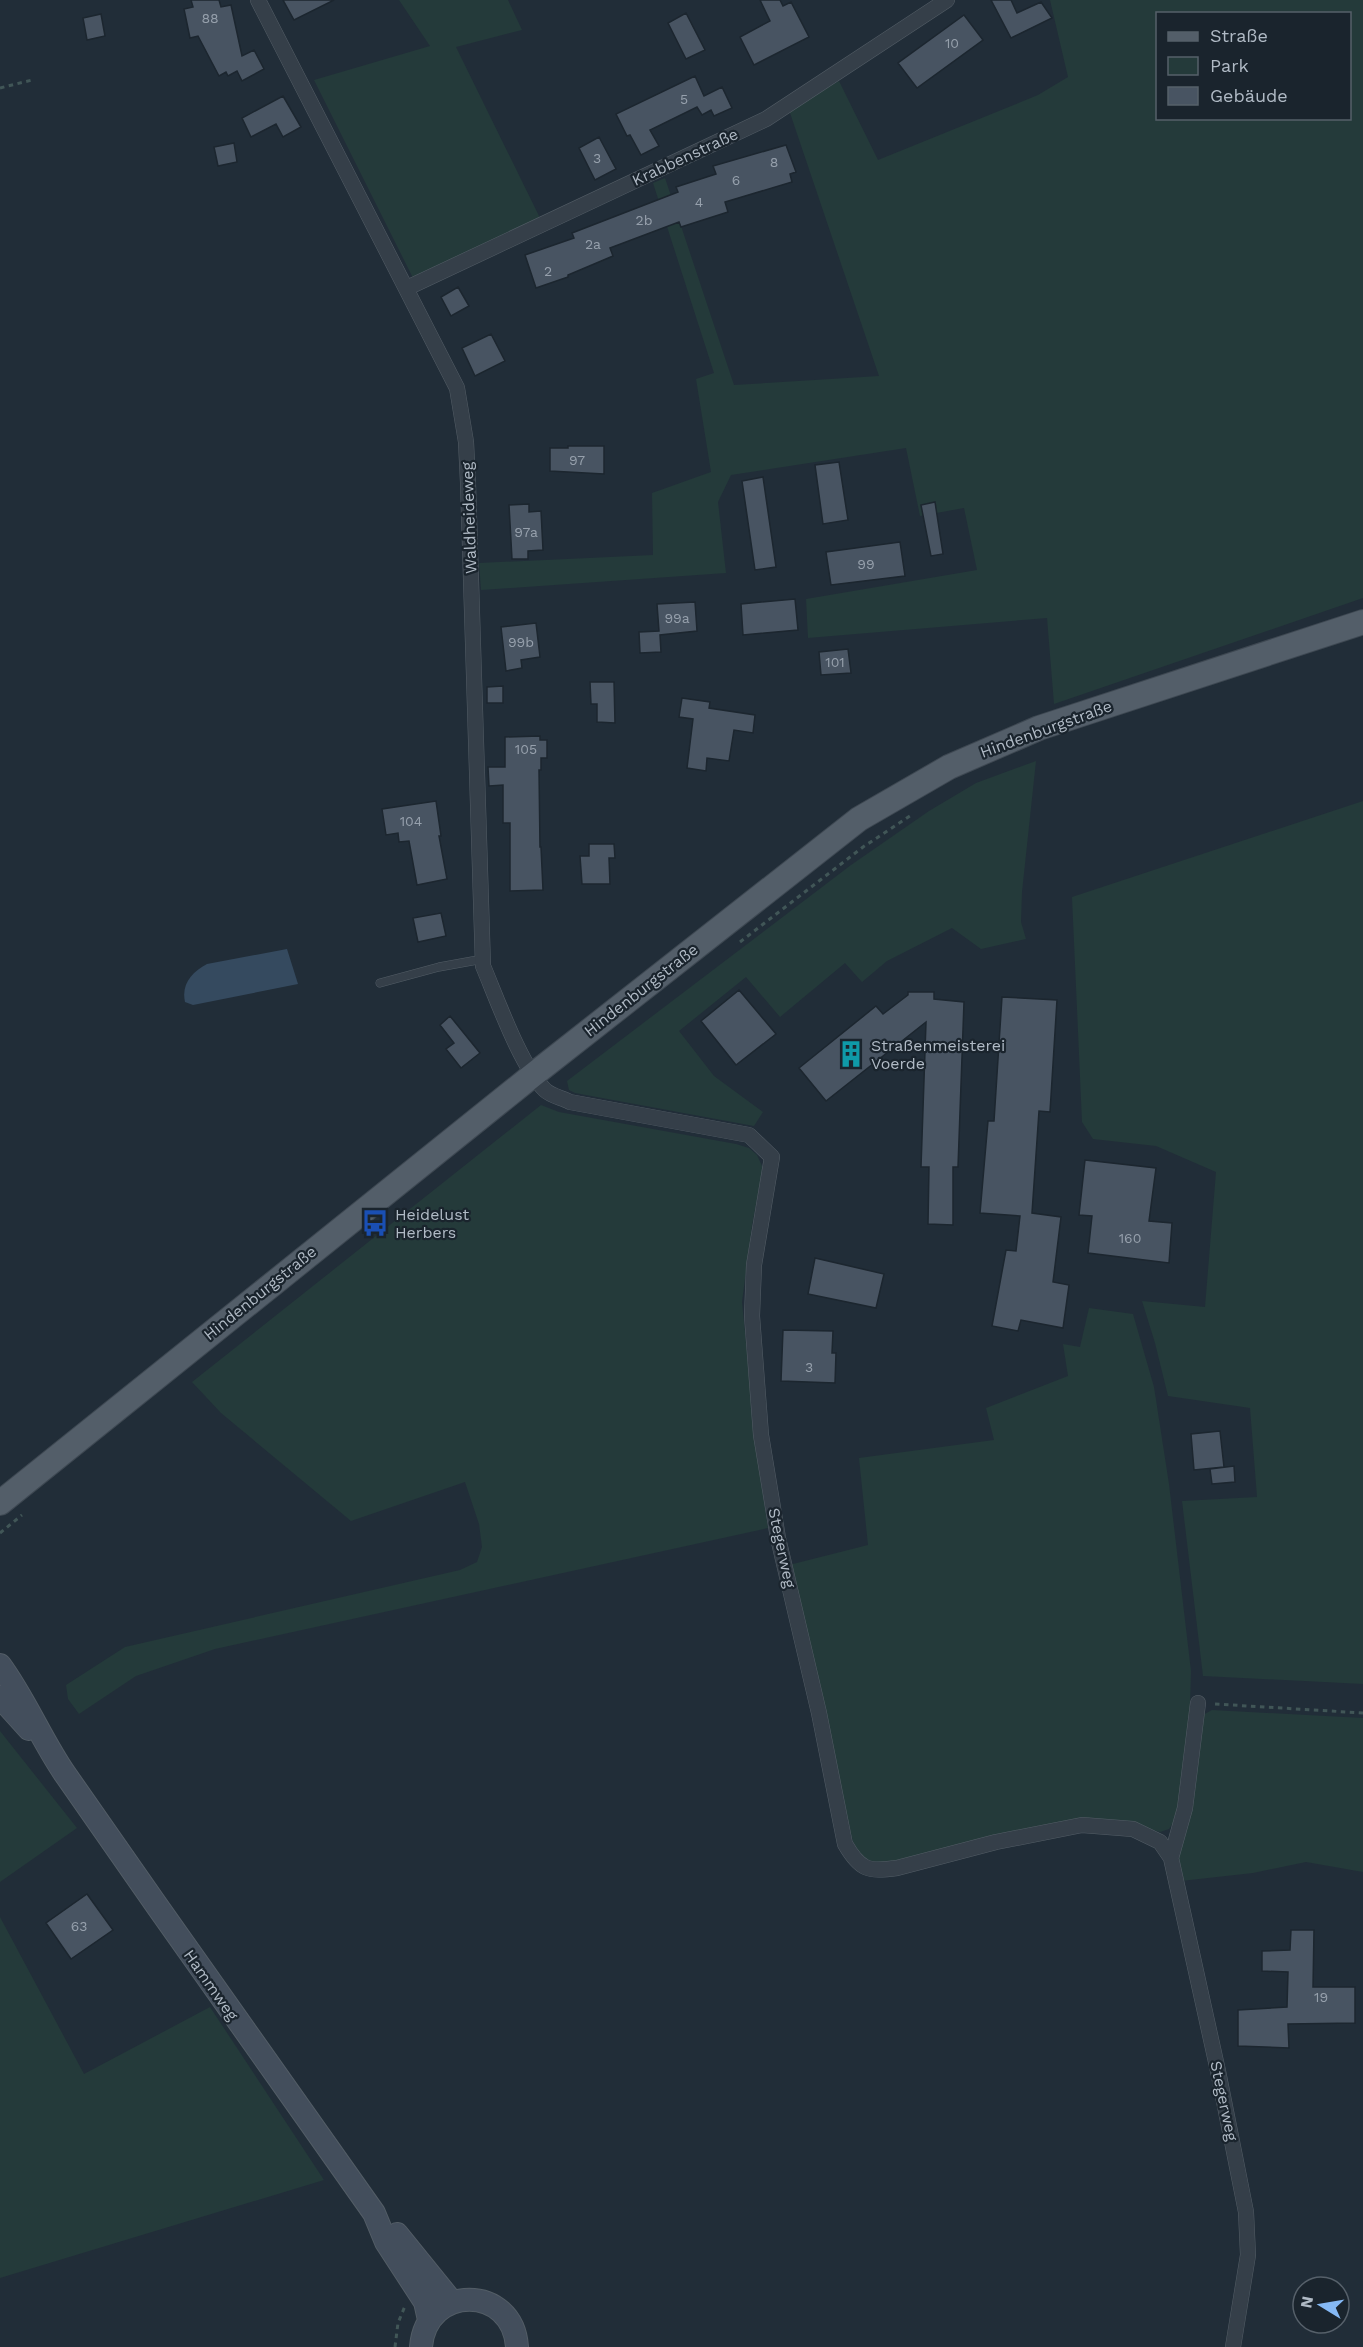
<svg xmlns="http://www.w3.org/2000/svg" width="1363" height="2347" font-family="'Work Sans',sans-serif">
<rect width="100%" height="100%" fill="#212d38"/>
<path fill="#243a3a" fill-rule="evenodd" d="M399 0H508L522 30 456 47 541 220 413 278 314 80 430 46Z
M1050 0H1363V598L1054 704 1047 618 808 638 806 599 977 570 964 508 920 516 906 448 731 475 718 502 726 573 481 590 479 563 653 555 652 493 711 472 696 379 714 373 653 183 665 178 734 385 879 376 789 110 839 81 878 160 1038 95 1068 77ZM1158 14H1350V118H1158Z
M1036 761 1022 892 1021 922 1026 939 981 949 952 928 887 961 862 982 845 963 780 1017 746 977 679 1031 714 1076 763 1112 754 1126 575 1093 569 1090 567 1081 851 865 929 811 976 783Z
M1363 801V1684L1203 1676 1182 1501 1257 1497 1250 1408 1168 1396 1155 1343 1142 1301 1205 1307 1216 1172 1156 1146 1093 1139 1082 1122 1072 897Z
M541 1105 559 1112 736 1144 749 1148 757 1155 763 1168 752 1225 742 1302 757 1454 768 1528 215 1649 136 1676 79 1714 68 1699 66 1685 125 1647 460 1570 477 1562 482 1547 479 1524 465 1482 351 1521 221 1413 192 1382Z
M1089 1308 1133 1314 1154 1387 1169 1484 1191 1671 1189 1743 1177 1817 1169 1829 1160 1832 1118 1821 891 1862C869 1864 864 1861 853 1842L789 1565 868 1545 859 1458 994 1440 986 1408 1068 1376 1063 1344 1080 1347Z
M1212 1710 1363 1718V1872L1306 1862 1253 1873 1181 1881 1178 1854 1188 1827 1201 1716Z
M0 1731 77 1828 0 1882Z
M0 1917 84 2074 210 2007 324 2180 0 2278Z"/>
<path fill="#354a5f" d="M287 949 298 984 193 1005 185 1002C181 984 192 972 207 964Z"/>
<path fill="#485462" stroke="#1c262f" stroke-width="1.5" d="M191 0H219L221 7 231 5 242 56 254 50 264 69 242 81 237 71 228 76 226 72 219 76 198 36 190 38 184 9 193 7Z
M283 0H334L294 20Z
M760 0H780L783 6 791 2 809 37 754 65 740 37 770 21Z
M991 0H1011L1017 13 1041 2 1052 18 1011 38Z
M686 13 705 50 686 59 668 23Z
M101 14 105 36 87 40 83 18Z
M964 15 983 40 917 88 898 63Z
M695 76 704 96 722 87 732 108 714 116 711 110 702 115 697 107 650 130 659 146 641 155 630 135 627 136 616 114Z
M283 96 301 127 283 137 276 124 251 137 242 118Z
M599 137 616 169 595 180 579 148Z
M234 143 237 162 218 166 214 147Z
M786 145 796 172 790 174 792 182 725 202 728 212 681 227 679 222 610 248 613 256 568 275V277L536 288 525 255 574 238 572 233 678 192 676 187 716 174 713 166Z
M458 287 469 306 451 316 441 297Z
M491 334 505 361 475 376 462 348Z
M568 446H604V474L550 471V448H568Z
M839 462 848 520 823 524 815 465Z
M763 477 776 567 755 570 742 481Z
M935 502 943 554 931 556 921 505Z
M529 504V512L541 511 543 550 528 551V559H512L509 505Z
M900 542 905 576 831 585 826 552Z
M795 599 798 630 743 635 741 604Z
M695 602 697 631 660 635 661 652 640 653 639 632 659 631 657 604Z
M536 623 540 657 521 660 522 668 506 671 501 627Z
M848 649 851 673 821 675 819 652Z
M590 682H614L615 723 597 722V704H591Z
M503 686V703H487V687Z
M682 698 710 702 709 708 755 715 753 733 734 730 729 761 707 758 706 771 687 768 693 719 679 717Z
M540 736V740H547V758H541V770H539L540 847H541L543 890 510 891V823H503V785L489 786 488 767H505V737Z
M436 801 441 836H439L447 879 417 885 409 841 399 842 398 833 386 835 382 809Z
M589 844H614L615 858H609L610 884H582L580 856H589Z
M441 913 446 936 418 942 413 918Z
M739 990 776 1034 736 1065 701 1021Z
M908 992H934V999L964 1002 958 1167H953V1225L928 1224 929 1167H921L926 1022 826 1101 799 1068 876 1006 883 1014 908 995Z
M1002 997 1057 1000 1050 1112 1039 1111 1032 1213 1061 1217 1053 1282 1069 1285 1063 1328 1021 1320 1018 1331 992 1326 1006 1250 1016 1251 1020 1216 980 1213 988 1121H994Z
M450 1016 480 1053 461 1068 446 1049 454 1043 440 1025Z
M1085 1160 1156 1168 1149 1221 1172 1223 1169 1263 1088 1253 1092 1216 1079 1215Z
M815 1258 884 1274 876 1308 808 1294Z
M783 1330 833 1331 832 1353H836L835 1383 781 1381Z
M1220 1431 1224 1467 1194 1470 1191 1434Z
M1234 1466 1235 1482 1212 1484 1210 1469Z
M87 1894 113 1930 71 1959 46 1923Z
M1291 1930H1314L1313 1987H1355V2023L1288 2024 1289 2048 1238 2046V2010L1287 2007 1288 1972 1262 1971V1951L1290 1950Z"/>
<g fill="none" stroke-linecap="round" stroke-linejoin="round">
<defs>
<path id="service" d="M380 983 439 967 483 959"/>
<path id="minor" d="M258 0 457 388 466 442 468 483 483 966C497 999 521 1067 545 1090 551 1096 563 1098 570 1102L749 1135 772 1157 754 1265 752 1316 761 1435 778 1538 819 1713 845 1844C860 1870 868 1872 897 1868L996 1842 1082 1825 1133 1829 1160 1842 1171 1858 1218 2071 1246 2212 1248 2255 1233 2347
M407 288 766 119 947 0
M1171 1858 1185 1808 1198 1703"/>
<path id="secondary" d="M0 1665C25 1699 41 1739 65 1774 167 1921 270 2067 374 2213L386 2242 425 2302 429 2320
M0 1697 29 1729
M397 2234 452 2302
M421 2347C426 2284 513 2284 517 2347"/>
<path id="primary" d="M0 1503 533 1075 859 819 949 767 1039 728 1363 622"/>
</defs>
<use href="#service" stroke="#535d66" stroke-width="9"/>
<use href="#minor" stroke="#535d66" stroke-width="16"/>
<use href="#secondary" stroke="#535d66" stroke-width="24"/>
<use href="#primary" stroke="#3e4852" stroke-width="26"/>
<path stroke="#415657" stroke-width="3" stroke-dasharray="4.5 4.5" stroke-linecap="butt" d="M0 88 32 80
M740 942 863 847 910 816
M0 1533 22 1515
M1215 1704 1363 1713
M395 2347 398 2323 405 2306"/>
<use href="#service" stroke="#353f49" stroke-width="8"/>
<use href="#minor" stroke="#353f49" stroke-width="15"/>
<use href="#secondary" stroke="#434e5c" stroke-width="22"/>
<use href="#primary" stroke="#535e69" stroke-width="24"/>
</g>
<defs>
<symbol id="building-bare" viewBox="-9 -9 18 18"><path d="M-4-6H4V6H1V3H-1V6H-4ZM-2.5-4.3h1.7v1.8h-1.7ZM.8-4.3h1.7v1.8H.8ZM-2.5-1h1.7V.8h-1.7ZM.8-1h1.7V.8H.8Z" fill="#0f9aa8" stroke="#1a242d" stroke-width="2.5" paint-order="stroke"/></symbol>
<symbol id="bus-bare" viewBox="-9 -9 18 18"><path d="M-5-6H5V4H4V6H2V4H-2V6H-4V4H-5ZM-3.5-4V0h7V-4ZM-3.5 1.2v1.5H-2V1.2ZM2 1.2v1.5H3.5V1.2Z" fill="#1a4fb4" stroke="#1a242d" stroke-width="2.5" paint-order="stroke"/></symbol>
</defs>
<g fill-rule="evenodd">
<use href="#building-bare" x="832" y="1035" width="38" height="38"/>
<use href="#bus-bare" x="356" y="1204" width="38" height="38"/>
</g>
<g text-anchor="middle" dominant-baseline="central" stroke-width="4.5" stroke-linejoin="round" paint-order="stroke">
<g font-size="14" fill="#96a0ac">
<text x="210" y="18">88</text>
<text x="952" y="43">10</text>
<text x="684" y="99">5</text>
<text x="597" y="158">3</text>
<text x="774" y="162">8</text>
<text x="736" y="180">6</text>
<text x="699" y="202">4</text>
<text x="644" y="220">2b</text>
<text x="593" y="244">2a</text>
<text x="548" y="271">2</text>
<text x="577" y="460">97</text>
<text x="526" y="532">97a</text>
<text x="866" y="564">99</text>
<text x="677" y="618">99a</text>
<text x="521" y="642">99b</text>
<text x="835" y="662">101</text>
<text x="526" y="749">105</text>
<text x="411" y="821">104</text>
<text x="1130" y="1238">160</text>
<text x="809" y="1367">3</text>
<text x="79" y="1926">63</text>
<text x="1321" y="1997">19</text>
</g>
<g font-size="16" fill="#b0bac5" stroke="#1a242d">
<text transform="translate(685 157) rotate(-25)">Krabbenstraße</text>
<text transform="translate(469 518) rotate(-92)">Waldheideweg</text>
<text transform="translate(1046 729) rotate(-20)">Hindenburgstraße</text>
<text transform="translate(641 990) rotate(-38)">Hindenburgstraße</text>
<text transform="translate(260 1293) rotate(-39)">Hindenburgstraße</text>
<text transform="translate(782 1548) rotate(78)">Stegerweg</text>
<text transform="translate(211 1985) rotate(55)">Hammweg</text>
<text transform="translate(1224 2101) rotate(78)">Stegerweg</text>
</g>
<g font-size="16" fill="#b0bac5" stroke="#1a242d" text-anchor="start">
<text x="871" y="1045">Straßenmeisterei<tspan x="871" dy="18">Voerde</tspan></text>
<text x="395" y="1214">Heidelust<tspan x="395" dy="18">Herbers</tspan></text>
</g>
</g>
<rect x="1156" y="12" width="195" height="108" fill="#1a242d" stroke="#56606a" stroke-width="1.5"/>
<rect x="1168" y="32" width="30" height="9" fill="#535e69" stroke="#56606a" stroke-width="1.5"/>
<text x="1210" y="42" font-size="18" fill="#b0bac5">Straße</text>
<rect x="1168" y="57" width="30" height="18" fill="#243a3a" stroke="#56606a" stroke-width="1.5"/>
<text x="1210" y="72" font-size="18" fill="#b0bac5">Park</text>
<rect x="1168" y="87" width="30" height="18" fill="#485462" stroke="#56606a" stroke-width="1.5"/>
<text x="1210" y="102" font-size="18" fill="#b0bac5">Gebäude</text>
<g transform="translate(1321 2305) rotate(281)"><circle r="28" fill="#1a242d" stroke="#56606a" stroke-width="1.5"/>
<path d="M0-4.5L10 22L0 15L-10 22Z" fill="#85b9f5"/>
<text y="-9" font-size="16" font-weight="bold" text-anchor="middle" fill="#b0bac5">N</text>
</g>
</svg>
